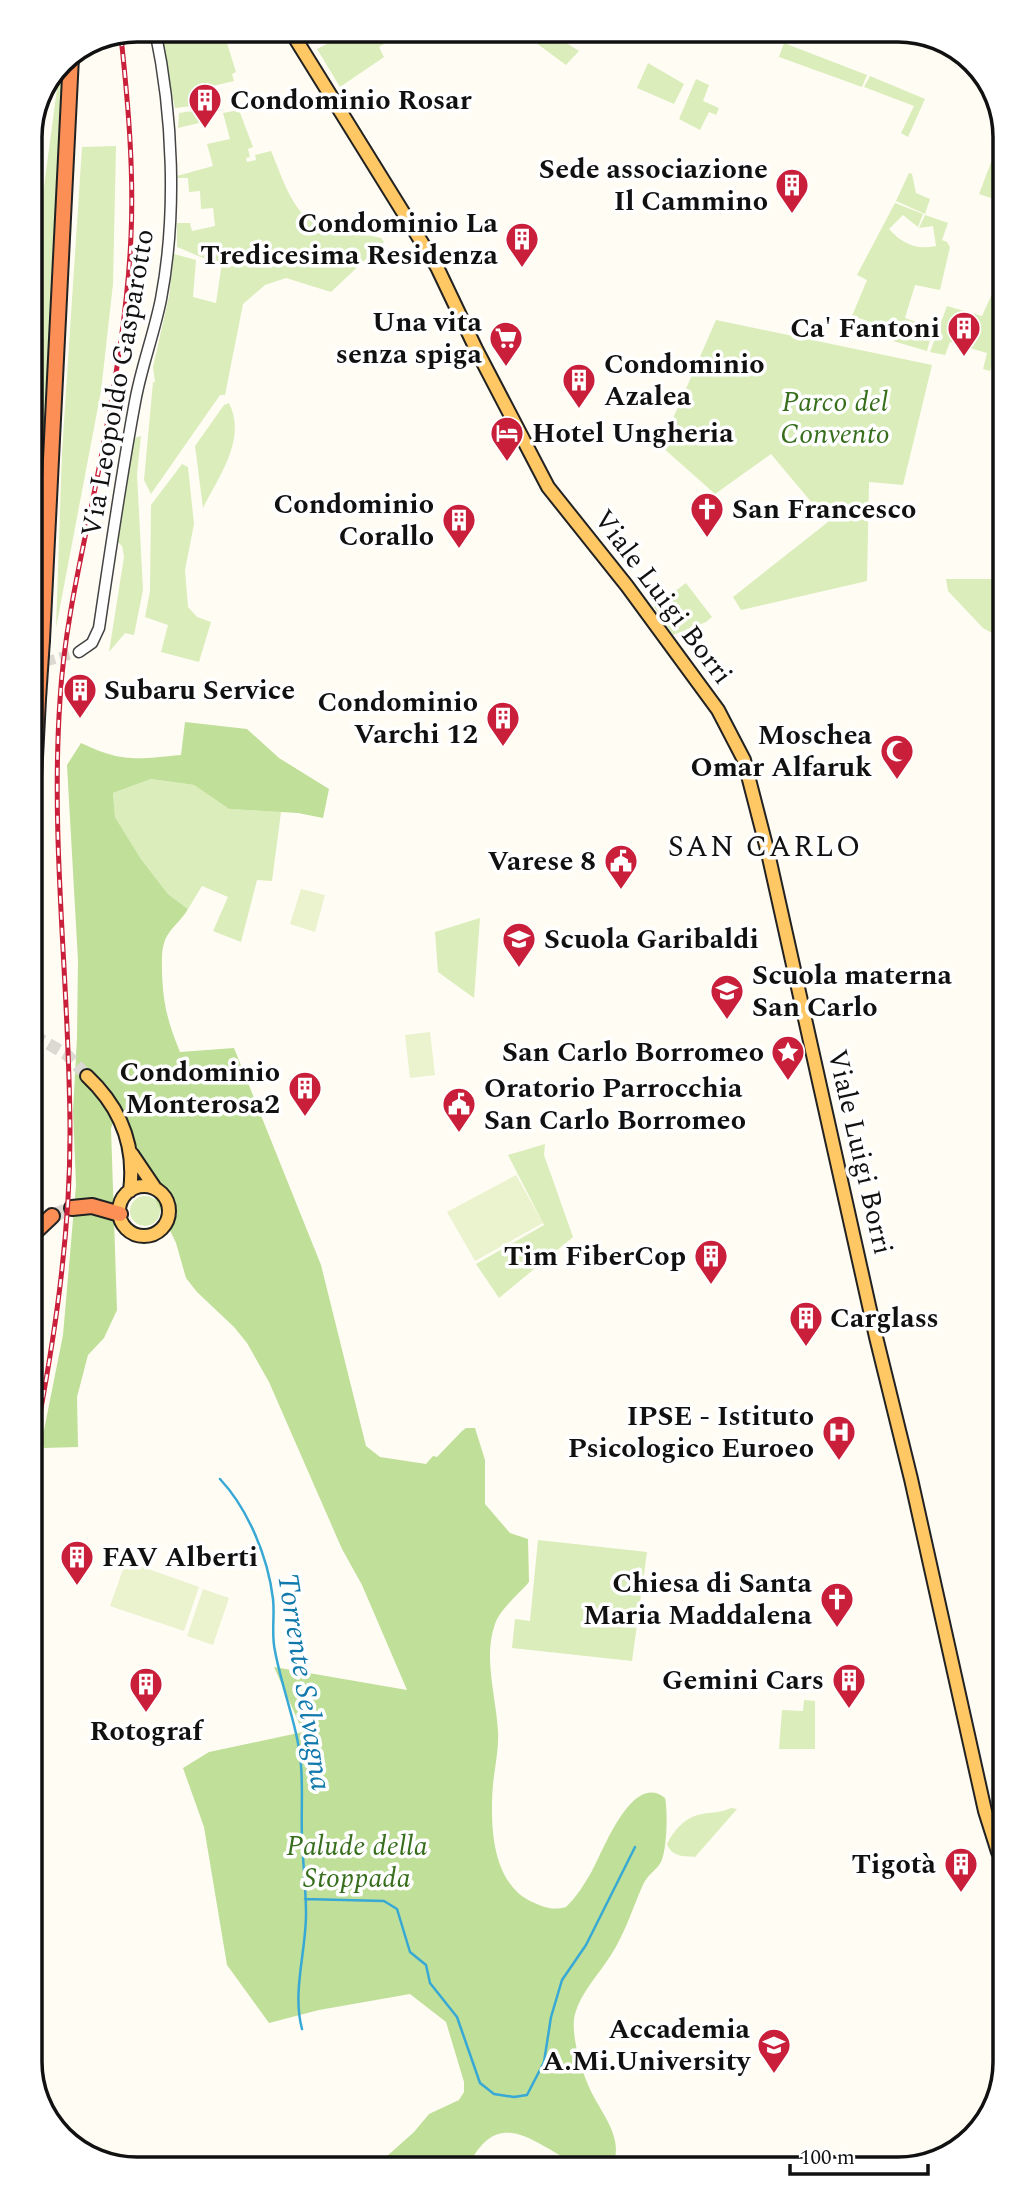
<svg xmlns="http://www.w3.org/2000/svg" width="1035" height="2199" font-family="Spectral,serif">
<rect width="100%" height="100%" fill="#fffcf4"/>
<path fill="#daedba" d="M159 30H223L236 72 232 74 234 81 200 89V105L175 108Z
M354 30 363 34 368 32 372 37 378 34 384 44 379 47 384 57 340 87 317 49Z
M528 30H557L554 35 579 51 566 65 524 34Z
M784 43 867 75 862 87 779 57Z
M648 63 684 84 674 104 637 88Z
M870 76 925 99 908 137 901 133 914 106 864 87Z
M696 79 709 85 703 101 719 108 716 115 709 112 700 130 679 119Z
M58 81 65 82 44 470 35 462 38 376 31 371 30 199 42 202Z
M202 110 204 117 198 118 199 123 178 128 179 113Z
M239 110 253 147 248 149 250 157 246 158 247 162 256 160 255 155 271 151C282 176 291 210 315 224L381 238 384 242 331 292 286 278 265 285 243 304 225 395H220L151 494 144 480 153 382H155L153 367 169 296 174 254 196 260 193 297 216 303 221 269 220 265 177 247V223H190L192 231 215 226 213 208 201 209 200 191 189 192 188 178H178L177 176 213 166 207 144 230 139 223 113Z
M998 144H1000V201L979 194Z
M116 146 113 284 101 391 56 628 62 453 82 147Z
M909 173 912 174 916 193 930 199 925 214 896 201Z
M895 203 923 214 918 227 903 215 889 229C903 244 915 250 936 246L933 226 919 228 925 215 948 223 942 240 947 242 950 247 940 290 915 285 905 318 933 328 927 351 893 341 896 330 852 316 867 280 857 275Z
M997 283 1000 285V345L990 371 983 369 987 353 950 342 945 355 930 352 947 306 982 316Z
M716 320 932 365 903 485 869 482 867 581 741 610 733 597 828 522 771 454 715 494 661 446Z
M229 403C247 439 219 476 203 508L195 446 224 405Z
M141 436 137 474 143 590 134 635 125 633 109 652 124 557 122 546 117 541 134 438Z
M182 464 188 467 194 524 185 570 188 607 197 617 211 622 199 662 161 652 168 625 145 617 150 591 151 505Z
M946 579H1001V638L983 628 948 591Z
M686 583 712 617 706 622 673 635 654 607Z
M151 779 194 785 229 809 281 812 272 881 257 880 241 942 213 931 228 897 202 886 188 909 168 894 141 859 115 817 113 793Z
M480 918 474 998 438 972 435 932Z
M545 1144 544 1155 573 1237 499 1298 476 1264 544 1225 508 1155Z
M130 1211a15 15 0 1 1 30 0a15 15 0 1 1-30 0Z
M538 1540 647 1552 632 1661 512 1648 515 1619 530 1621Z
M804 1700 815 1701V1749H779L782 1710 803 1711Z
M731 1808 737 1809 695 1857C683 1856 672 1857 667 1844 674 1830 685 1817 702 1814 712 1812 721 1813 731 1808Z"/>
<path fill="#c0df99" d="M185 722 247 729 279 758 329 789 323 818 298 813 229 809 194 785 151 779 113 793 115 817 141 859 168 894 188 909C182 920 170 928 165 940 161 950 162 962 162 972 163 1004 168 1023 180 1052L234 1048 321 1265 366 1446 380 1457 426 1464 433 1456 437 1457 462 1431 466 1428H475L485 1460V1504L510 1533 528 1539 529 1582C519 1594 500 1609 495 1624 483 1657 496 1696 498 1731 499 1748 495 1767 493 1784 490 1823 491 1881 530 1901 543 1907 552 1911 566 1907 576 1898 585 1883 592 1871 603 1852 632 1771 665 1798 668 1811 667 1850 661 1862 657 1870 647 1874 642 1887 632 1910 625 1933 611 1955 599 1974 581 1992 575 2014 570 2033 581 2069 589 2087 599 2111 626 2138 612 2166 602 2166 588 2168 579 2165 538 2148 499 2101 468 2167H375L378 2161 386 2157 414 2132 429 2114 459 2100 464 2092V2082L446 2022 410 1994 319 2010 269 2023 227 1965 204 1827 183 1768 209 1752 303 1732 274 1667 407 1690 362 1585 342 1549 269 1382 247 1343 234 1327 197 1292 186 1278 176 1243 148 1184 129 1129 115 1119 111 1128 117 1310 104 1338 88 1355 77 1397 78 1447 44 1448 42 1440 63 1335 76 1185 73 1111 77 1038 78 961 67 765 81 743C123 763 136 759 181 755Z"/>
<path fill="#eaf3cd" d="M301 889 325 895 315 932 290 924Z
M430 1032 435 1075 410 1078 405 1035Z
M516 1175 543 1223 475 1261 447 1212Z
M126 1561 199 1587 184 1631 110 1606Z
M203 1589 229 1598 213 1645 187 1636Z"/>
<g fill="none" stroke-linecap="round" stroke-linejoin="round">
<path stroke="#38a8d5" stroke-width="2.5" d="M220 1479C248 1509 268 1557 273 1599 275 1616 271 1634 275 1651 282 1689 298 1727 301 1765 303 1790 301 1815 302 1839 303 1864 306 1889 306 1914 306 1952 292 1992 302 2029
M305 1899 384 1901 397 1909 410 1952 426 1965 430 1983 457 2017 480 2083 494 2094 514 2097 527 2095 544 2062 551 2017 562 1980 586 1945 635 1847"/>
<path stroke="#dbd9d2" stroke-width="10" stroke-dasharray="10 5" stroke-linecap="butt" d="M31 666 79 652"/>
<path stroke="#dbd9d2" stroke-width="12" stroke-dasharray="12 6" stroke-linecap="butt" d="M33 1035 66 1054 87 1076"/>
<path stroke="#dbd9d2" stroke-width="14" stroke-dasharray="14 7" stroke-linecap="butt" d="M52 1216 72 1208"/>
<defs>
<path id="minor" d="M79 652 92 643 99 628C110 553 121 477 135 402 141 368 154 334 161 299 177 215 173 114 155 30"/>
<path id="major" d="M290 30 437 267 476 349 548 487 627 586 718 710 744 760 768 853 876 1337 911 1479 985 1811 998 1852 1005 1862
M87 1076C120 1107 136 1145 130 1191
M132 1154 155 1188
M119 1211a25 25 0 1 1 50 0a25 25 0 1 1-50 0Z"/>
<path id="highway" d="M42 640 71 57
M32 816 38 699
M72 1208 92 1206 120 1214
M33 1234 52 1216"/>
</defs>
<use href="#minor" stroke="#444" stroke-width="13"/>
<use href="#major" stroke="#222" stroke-width="16"/>
<use href="#highway" stroke="#222" stroke-width="18"/>
<use href="#minor" stroke="#fff" stroke-width="10"/>
<use href="#major" stroke="#ffc864" stroke-width="12"/>
<use href="#highway" stroke="#fb8f56" stroke-width="14"/>
<defs>
<path id="rail" d="M34 1445C54 1343 70 1238 70 1134 70 989 50 844 60 700 65 614 88 531 103 447 116 378 128 306 131 236 134 170 128 102 121 37"/>
</defs>
<use href="#rail" stroke="#ca1f3a" stroke-width="5"/>
<use href="#rail" stroke="#fff" stroke-width="2.5" stroke-dasharray="8" stroke-linecap="butt"/>
<defs>
<path id="highway-bridge" d="M38 699 42 640"/>
</defs>
<use href="#highway-bridge" stroke="#222" stroke-width="18" stroke-linecap="butt"/>
<use href="#highway-bridge" stroke="#fb8f56" stroke-width="14"/>
</g>
<defs>
<symbol id="building-pin" viewBox="-11 -11 22 30"><path d="M0 17L-7.5 6A9.5 9.5 0 1 1 7.5 6Z" fill="#ca1f3a" stroke="#fff"/><path d="M-4-6H4V6H1V3H-1V6H-4ZM-2.5-4.3h1.7v1.8h-1.7ZM.8-4.3h1.7v1.8H.8ZM-2.5-1h1.7V.8h-1.7ZM.8-1h1.7V.8H.8Z" fill="#fff"/></symbol>
<symbol id="supermarket-pin" viewBox="-11 -11 22 30"><path d="M0 17L-7.5 6A9.5 9.5 0 1 1 7.5 6Z" fill="#ca1f3a" stroke="#fff"/><path d="M-6-5.5h2.5l.6 2H6L4.5 2H-2.5L-4.4-4H-6ZM-1.5 3.2a1.3 1.3 0 1 0 .1 0ZM3 3.2a1.3 1.3 0 1 0 .1 0Z" fill="#fff"/></symbol>
<symbol id="hotel-pin" viewBox="-11 -11 22 30"><path d="M0 17L-7.5 6A9.5 9.5 0 1 1 7.5 6Z" fill="#ca1f3a" stroke="#fff"/><path d="M-6-4.5h1.5V1H6V5H4.5V3h-9V5H-6ZM-4 0a1.8 1.8 0 1 1 3.6 0ZM.5 0V-2.5h3Q6-2.5 6 0Z" fill="#fff"/></symbol>
<symbol id="church-pin" viewBox="-11 -11 22 30"><path d="M0 17L-7.5 6A9.5 9.5 0 1 1 7.5 6Z" fill="#ca1f3a" stroke="#fff"/><path d="M-1.2-6h2.4v3.5h3.3v2.4h-3.3V6h-2.4V-.1h-3.3v-2.4h3.3Z" fill="#fff"/></symbol>
<symbol id="mosque-pin" viewBox="-11 -11 22 30"><path d="M0 17L-7.5 6A9.5 9.5 0 1 1 7.5 6Z" fill="#ca1f3a" stroke="#fff"/><path d="M3.5-4.9A6 6 0 1 0 3.5 4.9A5 5 0 1 1 3.5-4.9Z" fill="#fff"/></symbol>
<symbol id="civic-pin" viewBox="-11 -11 22 30"><path d="M0 17L-7.5 6A9.5 9.5 0 1 1 7.5 6Z" fill="#ca1f3a" stroke="#fff"/><path d="M-.6-6.5H3V-4.5H.6V-3L4-1V1h2V6H-6V1h2V-1L-.6-3ZM-1.2 2.5V6h2.4V2.5Z" fill="#fff"/></symbol>
<symbol id="school-pin" viewBox="-11 -11 22 30"><path d="M0 17L-7.5 6A9.5 9.5 0 1 1 7.5 6Z" fill="#ca1f3a" stroke="#fff"/><path d="M0-5L7-2L0 1L-7-2ZM-4 1L0 2.5L4 1V4Q0 6-4 4Z" fill="#fff"/></symbol>
<symbol id="sight-pin" viewBox="-11 -11 22 30"><path d="M0 17L-7.5 6A9.5 9.5 0 1 1 7.5 6Z" fill="#ca1f3a" stroke="#fff"/><path d="M0-6L1.8-2.2L6-1.7L2.9 1.2L3.7 5.4L0 3.3L-3.7 5.4L-2.9 1.2L-6-1.7L-1.8-2.2Z" fill="#fff"/></symbol>
<symbol id="hospital-pin" viewBox="-11 -11 22 30"><path d="M0 17L-7.5 6A9.5 9.5 0 1 1 7.5 6Z" fill="#ca1f3a" stroke="#fff"/><path d="M-5-5h3v3.5h4V-5h3V5h-3V1.5h-4V5h-3Z" fill="#fff"/></symbol>
</defs>
<g fill-rule="evenodd">
<use href="#building-pin" x="186" y="81" width="38" height="52"/>
<use href="#building-pin" x="773" y="166" width="38" height="52"/>
<use href="#building-pin" x="503" y="220" width="38" height="52"/>
<use href="#building-pin" x="945" y="309" width="38" height="52"/>
<use href="#supermarket-pin" x="487" y="319" width="38" height="52"/>
<use href="#building-pin" x="560" y="361" width="38" height="52"/>
<use href="#hotel-pin" x="488" y="414" width="38" height="52"/>
<use href="#church-pin" x="688" y="490" width="38" height="52"/>
<use href="#building-pin" x="440" y="501" width="38" height="52"/>
<use href="#building-pin" x="61" y="671" width="38" height="52"/>
<use href="#building-pin" x="484" y="699" width="38" height="52"/>
<use href="#mosque-pin" x="878" y="732" width="38" height="52"/>
<use href="#civic-pin" x="602" y="842" width="38" height="52"/>
<use href="#school-pin" x="500" y="920" width="38" height="52"/>
<use href="#school-pin" x="708" y="972" width="38" height="52"/>
<use href="#sight-pin" x="769" y="1033" width="38" height="52"/>
<use href="#building-pin" x="286" y="1069" width="38" height="52"/>
<use href="#civic-pin" x="440" y="1085" width="38" height="52"/>
<use href="#building-pin" x="692" y="1237" width="38" height="52"/>
<use href="#building-pin" x="787" y="1299" width="38" height="52"/>
<use href="#hospital-pin" x="820" y="1413" width="38" height="52"/>
<use href="#building-pin" x="58" y="1538" width="38" height="52"/>
<use href="#church-pin" x="818" y="1580" width="38" height="52"/>
<use href="#building-pin" x="830" y="1661" width="38" height="52"/>
<use href="#building-pin" x="127" y="1665" width="38" height="52"/>
<use href="#building-pin" x="942" y="1845" width="38" height="52"/>
<use href="#school-pin" x="755" y="2026" width="38" height="52"/>
</g>
<g text-anchor="middle" dominant-baseline="central" stroke-width="7" stroke-linejoin="round" paint-order="stroke">
<g font-size="28" font-weight="bold" fill="#111" stroke="#fff" text-anchor="end">
<text x="230" y="100" text-anchor="start">Condominio Rosar</text>
<text x="768" y="169">Sede associazione<tspan x="768" dy="32">Il Cammino</tspan></text>
<text x="498" y="223">Condominio La<tspan x="498" dy="32">Tredicesima Residenza</tspan></text>
<text x="482" y="322">Una vita<tspan x="482" dy="32">senza spiga</tspan></text>
<text x="940" y="328">Ca' Fantoni</text>
<text x="604" y="364" text-anchor="start">Condominio<tspan x="604" dy="32">Azalea</tspan></text>
<text x="532" y="433" text-anchor="start">Hotel Ungheria</text>
<text x="434" y="504">Condominio<tspan x="434" dy="32">Corallo</tspan></text>
<text x="732" y="509" text-anchor="start">San Francesco</text>
<text x="104" y="690" text-anchor="start">Subaru Service</text>
<text x="478" y="702">Condominio<tspan x="478" dy="32">Varchi 12</tspan></text>
<text x="872" y="735">Moschea<tspan x="872" dy="32">Omar Alfaruk</tspan></text>
<text x="596" y="861">Varese 8</text>
<text x="544" y="939" text-anchor="start">Scuola Garibaldi</text>
<text x="752" y="975" text-anchor="start">Scuola materna<tspan x="752" dy="32">San Carlo</tspan></text>
<text x="764" y="1052">San Carlo Borromeo</text>
<text x="280" y="1072">Condominio<tspan x="280" dy="32">Monterosa2</tspan></text>
<text x="484" y="1088" text-anchor="start">Oratorio Parrocchia<tspan x="484" dy="32">San Carlo Borromeo</tspan></text>
<text x="686" y="1256">Tim FiberCop</text>
<text x="830" y="1318" text-anchor="start">Carglass</text>
<text x="814" y="1416">IPSE - Istituto<tspan x="814" dy="32">Psicologico Euroeo</tspan></text>
<text x="102" y="1557" text-anchor="start">FAV Alberti</text>
<text x="812" y="1583">Chiesa di Santa<tspan x="812" dy="32">Maria Maddalena</tspan></text>
<text x="824" y="1680">Gemini Cars</text>
<text x="146" y="1731" text-anchor="middle">Rotograf</text>
<text x="936" y="1864">Tigotà</text>
<text x="750" y="2029">Accademia<tspan x="750" dy="32">A.Mi.University</tspan></text>
</g>
<g font-size="28" fill="#111" stroke="#fff">
<text transform="translate(118 383) rotate(-80)">Via Leopoldo Gasparotto</text>
<text transform="translate(663 597) rotate(53)">Viale Luigi Borri</text>
<text transform="translate(860 1152) rotate(77)">Viale Luigi Borri</text>
</g>
<g font-size="28" font-style="italic" fill="#366e1c" stroke="#fff">
<text x="835" y="402">Parco del<tspan x="835" dy="32">Convento</tspan></text>
<text x="357" y="1846">Palude della<tspan x="357" dy="32">Stoppada</tspan></text>
</g>
<g font-size="30" letter-spacing="2" fill="#111" stroke="#fff">
<text x="765" y="847">SAN CARLO</text>
</g>
<g font-size="30" font-style="italic" fill="#1179ab" stroke="#fff">
<text transform="translate(304 1682) rotate(81)">Torrente Selvagna</text>
</g>
</g>
<path d="M0 0H1035V2199H0ZM137 42H898A95 95 0 0 1 993 137V2062A95 95 0 0 1 898 2157H137A95 95 0 0 1 42 2062V137A95 95 0 0 1 137 42Z" fill="#fff" fill-rule="evenodd"/>
<path fill="none" stroke="#111" stroke-width="3.5" d="M137 42H898A95 95 0 0 1 993 137V2062A95 95 0 0 1 898 2157H137A95 95 0 0 1 42 2062V137A95 95 0 0 1 137 42Z"/>
<path d="M790 2164v10h138v-10" fill="none" stroke="#111111" stroke-width="3.5"/>
<text x="800" y="2164" font-size="21" fill="#111111" stroke="#ffffff" stroke-width="5" paint-order="stroke">100 m</text>
</svg>
